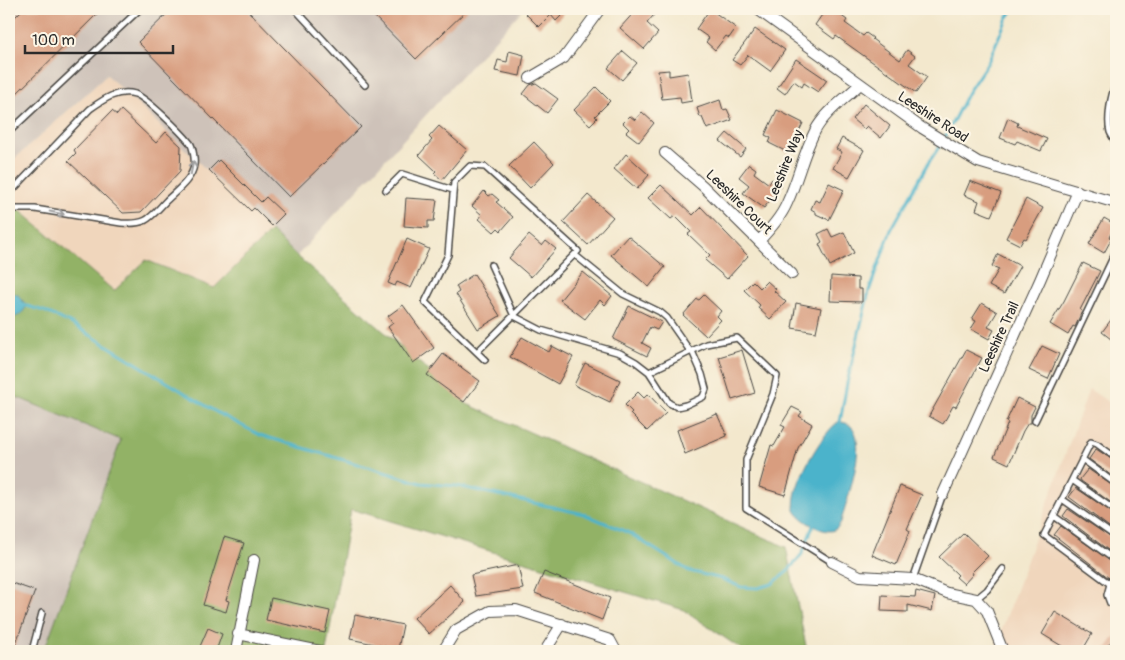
<svg xmlns="http://www.w3.org/2000/svg" width="1125" height="660" font-family="Pangolin,sans-serif">
<rect width="100%" height="100%" fill="#fcf5e5"/>
<filter id="ink" filterUnits="userSpaceOnUse"><feTurbulence type="fractalNoise" baseFrequency=".02" numOctaves="2"/><feDisplacementMap in="SourceGraphic" scale="10" xChannelSelector="R" yChannelSelector="G"/><feConvolveMatrix kernelMatrix="1 2 1 2 8 2 1 2 1" color-interpolation-filters="sRGB"/></filter>
<filter id="wash" filterUnits="userSpaceOnUse"><feTurbulence type="fractalNoise" baseFrequency=".0096" numOctaves="4" result="noise"/><feDisplacementMap in="SourceGraphic" scale="20" xChannelSelector="R" yChannelSelector="G"/><feGaussianBlur stdDeviation="1.12" result="paint"/><feColorMatrix in="noise" values="0 0 0 0 0 0 0 0 0 0 0 0 0 0 0 0 0 1.4 0 .05"/><feComposite in="paint" operator="in"/></filter>
<g filter="url(#wash)">
<rect width="100%" height="100%" fill="#f3e8cd"/>
<path fill="#f0d6bc" d="M107 75 271 231 214 288 147 260 114 291 9 201V164Z
M1089 389 1116 407V651H994Z"/>
<path fill="#cec2b9" d="M9 9H523L297 256 107 75 9 164Z
M9 394 121 440 44 651H9Z"/>
<path fill="#92b266" stroke="#5e6e48" d="M9 201 114 291 146 260 214 288 271 231 297 256 467 404 786 547 807 651H744L684 610 351 509 326 651H44L121 440 9 394Z"/>
<path fill="#4cb3cb" stroke="#3c6f7b" d="M9 292 18 295 27 306C22 314 18 317 9 319Z
M838 422C878 421 845 503 841 522 839 525 837 529 834 530 824 535 798 519 795 510 789 489 821 434 838 422Z"/>
<g fill="none" stroke-linecap="round" stroke-linejoin="round">
<path stroke="#4cb3cb" stroke-width="3" d="M27 306 44 311 72 324 216 412 260 435 421 483 457 486 584 514 629 533 689 571 722 579 741 587 758 588 772 584 787 572 802 554 813 526
M840 422 847 383 869 291 891 230 929 162 943 141 968 92 988 62 1007 18 1014 9"/>
</g>
<g id="blocks">
<path fill="#d89d7f" d="M23 9H102L9 101V23Z
M172 9H246L361 127 289 197 138 42Z
M367 9H468L416 59Z
M532 9H568L556 21 551 15 539 27 526 14Z
M637 9H659L647 23 658 33 644 49 620 28Z
M710 9 736 28 729 38 726 36 715 50 706 42 709 38 696 29Z
M826 9H832L847 20 845 23 863 36 866 33 873 38 872 39 900 60 907 50 915 56 909 64 927 77 916 93 836 36 834 39 815 25Z
M755 29 785 50 770 71 748 55 740 65 732 60Z
M509 51 524 55 520 76 495 71 498 60 507 62Z
M623 51 637 63 622 80 608 68Z
M796 59 827 80 818 92 804 83 802 87 794 81 785 94 777 88Z
M669 70V76L688 73 692 101 681 103 680 97 662 99 658 71Z
M536 83 558 99 547 113 523 94 530 85Z
M596 87 610 101 595 116 597 118 590 125 574 110Z
M720 100 723 110 727 109 732 120 707 129 702 117H700L697 108Z
M864 104 890 126 881 138 867 126 864 129 852 119Z
M121 110 156 143 166 132 181 146 180 171 141 212 123 213 68 161 76 153 74 150 112 111 117 115Z
M777 110 803 123 789 153 769 143 771 138 765 135Z
M642 112 654 123 639 142 626 132 629 129 623 123 630 116 635 120Z
M1008 118 1018 123 1017 126 1047 139 1041 151 1017 141 1015 144 1000 138Z
M439 126 467 150 442 180 434 173 436 171 419 155 432 140 429 137Z
M727 133 746 149 740 157 720 141Z
M842 138 864 150 849 177 833 168 842 152 836 149Z
M534 142 554 163 530 188 509 166Z
M626 154 649 175 637 189 614 169Z
M219 160 261 202 266 197 284 214 272 226 254 208 251 211 209 170Z
M749 164 756 169 754 173 769 184 772 179 781 186 764 208 743 193 749 185 739 177Z
M970 181 1001 193 991 216 976 210 979 201 964 195Z
M829 183 844 190 829 220 816 214V212L811 209 815 200 820 202Z
M661 185 693 215 701 207 748 256 727 279 705 260 710 255 688 234 691 232 675 216 671 219 648 198Z
M484 191 489 196 492 194 499 200 496 202 513 217 501 231 498 228 494 232 479 219 482 215 472 206Z
M588 195 613 217 588 245 563 222Z
M406 198 437 200 434 221H428V228L404 226Z
M1026 199 1043 208 1026 239 1024 238 1020 245 1006 238Z
M1104 218 1116 225 1109 237 1112 238 1104 253 1089 244Z
M828 229 832 237 844 232 854 253 830 266 819 244 822 242 818 234Z
M529 235 542 246 546 241 556 249 531 277 509 258Z
M628 236 665 267 649 287 611 255Z
M407 239 429 249 411 288 397 282 395 286 388 283Z
M998 254 1020 266 1004 294 989 286 999 269 992 266Z
M1083 263 1100 271 1080 310 1082 311 1076 325 1075 327 1073 326 1068 335 1050 324 1064 301Z
M583 272 612 296 605 305 600 300 585 319 560 300Z
M474 274 500 316 478 329 456 294 459 292 456 286Z
M831 276 858 278V289H862V302L830 301Z
M753 281 760 288 767 281 776 289 774 291 786 302 770 319 758 308 760 305 744 290Z
M704 295 721 311 717 316 721 320 706 336 683 315 697 299 699 300Z
M796 303 821 308 816 332 792 328Z
M982 303 997 312 988 327 994 330 989 339 971 329 976 321 972 319Z
M403 305 434 348 413 363 388 327 393 323 388 316Z
M629 306 662 322 657 330 650 327 642 343 651 348 647 356 613 339Z
M1116 313V343L1102 332Z
M522 337 549 352 552 346 573 357 558 384 510 357Z
M1042 346 1059 354 1048 379 1029 370Z
M742 350 755 393 732 400 719 357Z
M966 350 982 358 956 407 953 406 943 424 929 416Z
M443 354 480 381 464 402 427 375Z
M585 363 620 380 610 402 574 385Z
M638 392 644 398 648 394 666 413 647 431 630 414 632 412 625 405Z
M1017 398 1035 407 1031 415V423H1028L1023 431 1009 464 994 457 1008 423 1006 422Z
M792 407 802 412 799 416 812 424 798 448 785 495 759 487 771 445 774 446 785 427 781 425Z
M717 414 727 436 685 454 677 430Z
M1096 449 1116 462V479L1089 459Z
M1088 469 1116 488V506L1081 481 1080 479Z
M900 486 922 495 907 529 910 531 896 565 872 555Z
M1076 488 1116 515V532L1069 497Z
M1068 509 1116 541V556L1063 516Z
M1061 526 1116 565V571L1113 572 1109 578 1054 535Z
M964 533 988 556 972 572 973 574 964 584 956 577 958 575 939 557Z
M224 537 244 543 226 600 229 601 226 612 203 605Z
M518 565 523 589 476 596 471 575Z
M544 572 610 598 602 620 535 593Z
M9 582 35 591 13 651H9Z
M450 585 465 602 429 634 414 618Z
M916 591 935 596 932 611 908 605V612L881 611 882 595 915 597Z
M271 598 330 611 325 633 266 620Z
M1055 612 1092 634 1082 651H1070L1042 634Z
M355 615 403 625 398 649 350 639Z
M208 628 222 634 216 651H198Z
M1116 635V651H1104Z"/>
</g>
</g>
<g filter="url(#ink)">
<use href="#blocks" fill-opacity="0" stroke="#494743" stroke-width="1"/>
<g fill="none" stroke-linecap="round" stroke-linejoin="round">
<defs>
<path id="lane" d="M295 9 365 85
M1116 86C1110 94 1107 122 1110 132 1111 135 1114 139 1116 143
M9 132 140 9
M386 190 402 174 453 190
M9 194 90 109C104 99 118 89 135 94 147 98 182 133 190 143 193 147 195 160 194 165 192 180 176 191 166 201 149 219 147 225 121 223L35 209H9
M575 255 623 294 660 312 667 318 690 351
M491 265 514 316 541 330 620 353 636 362 649 372 669 403 677 407 686 405 703 397 706 389 702 374 692 351
M477 352 578 251 485 167 470 166 454 182 448 255 425 302 485 360
M649 372 706 344 737 338 777 376 773 394 746 460V508L832 562
M1035 421 1116 251
M1116 458 1097 444 1091 442 1044 535 1110 584 1116 575
M1082 459 1116 484
M1072 480 1116 511
M1062 499 1116 537
M1054 516 1116 561
M913 579 943 494
M1110 584 1107 595 1110 603 1116 606
M976 599 987 590 1003 569
M32 651 42 613"/>
<path id="street" d="M757 9 922 128 978 162 1116 203
M530 78 564 58 600 9
M665 153 703 186 792 274
M760 240C770 229 781 217 787 203 798 180 803 154 815 131 825 112 845 99 860 84
M943 494 1040 280 1078 191
M832 562 860 576 913 579 947 593 976 599 987 611 1003 651
M238 634 320 651
M236 651 254 560
M443 651 456 630 490 611 516 610 610 640 616 651
M545 651 562 624"/>
</defs>
<use href="#lane" stroke="#494743" stroke-width="8"/>
<use href="#street" stroke="#494743" stroke-width="12"/>
<use href="#lane" stroke="#fff" stroke-width="5"/>
<use href="#street" stroke="#fff" stroke-width="10"/>
</g>
<defs><path id="oneway-shaft" d="M-6 0H5M1.5-3L5.5 0L1.5 3" fill="none" stroke-width="1.6" stroke-linecap="round" stroke-linejoin="round" transform="scale(1.25)"/></defs>
<g stroke="#a0a0a0">
<use href="#oneway-shaft" transform="translate(192 168) rotate(-79)"/>
<use href="#oneway-shaft" transform="translate(57 213) rotate(11)"/>
</g>
</g>
<g text-anchor="middle" dominant-baseline="central" stroke-width="4.5" stroke-linejoin="round" paint-order="stroke">
<g font-size="14" fill="#2b2b2b" stroke="#fcf5e5">
<text transform="translate(933 117) rotate(33)">Leeshire Road</text>
<text transform="translate(785 166) rotate(-68)">Leeshire Way</text>
<text transform="translate(739 202) rotate(44)">Leeshire Court</text>
<text transform="translate(999 337) rotate(-65)">Leeshire Trail</text>
</g>
</g>
<rect width="1125" height="660" fill="none" stroke="#fcf5e5" stroke-width="30"/>
<path d="M25 45v8h148v-8" fill="none" stroke="#2b2b2b" stroke-width="2.5"/>
<text x="32" y="45" font-size="15" fill="#2b2b2b" stroke="#fcf5e5" stroke-width="4" paint-order="stroke">100 m</text>
</svg>
